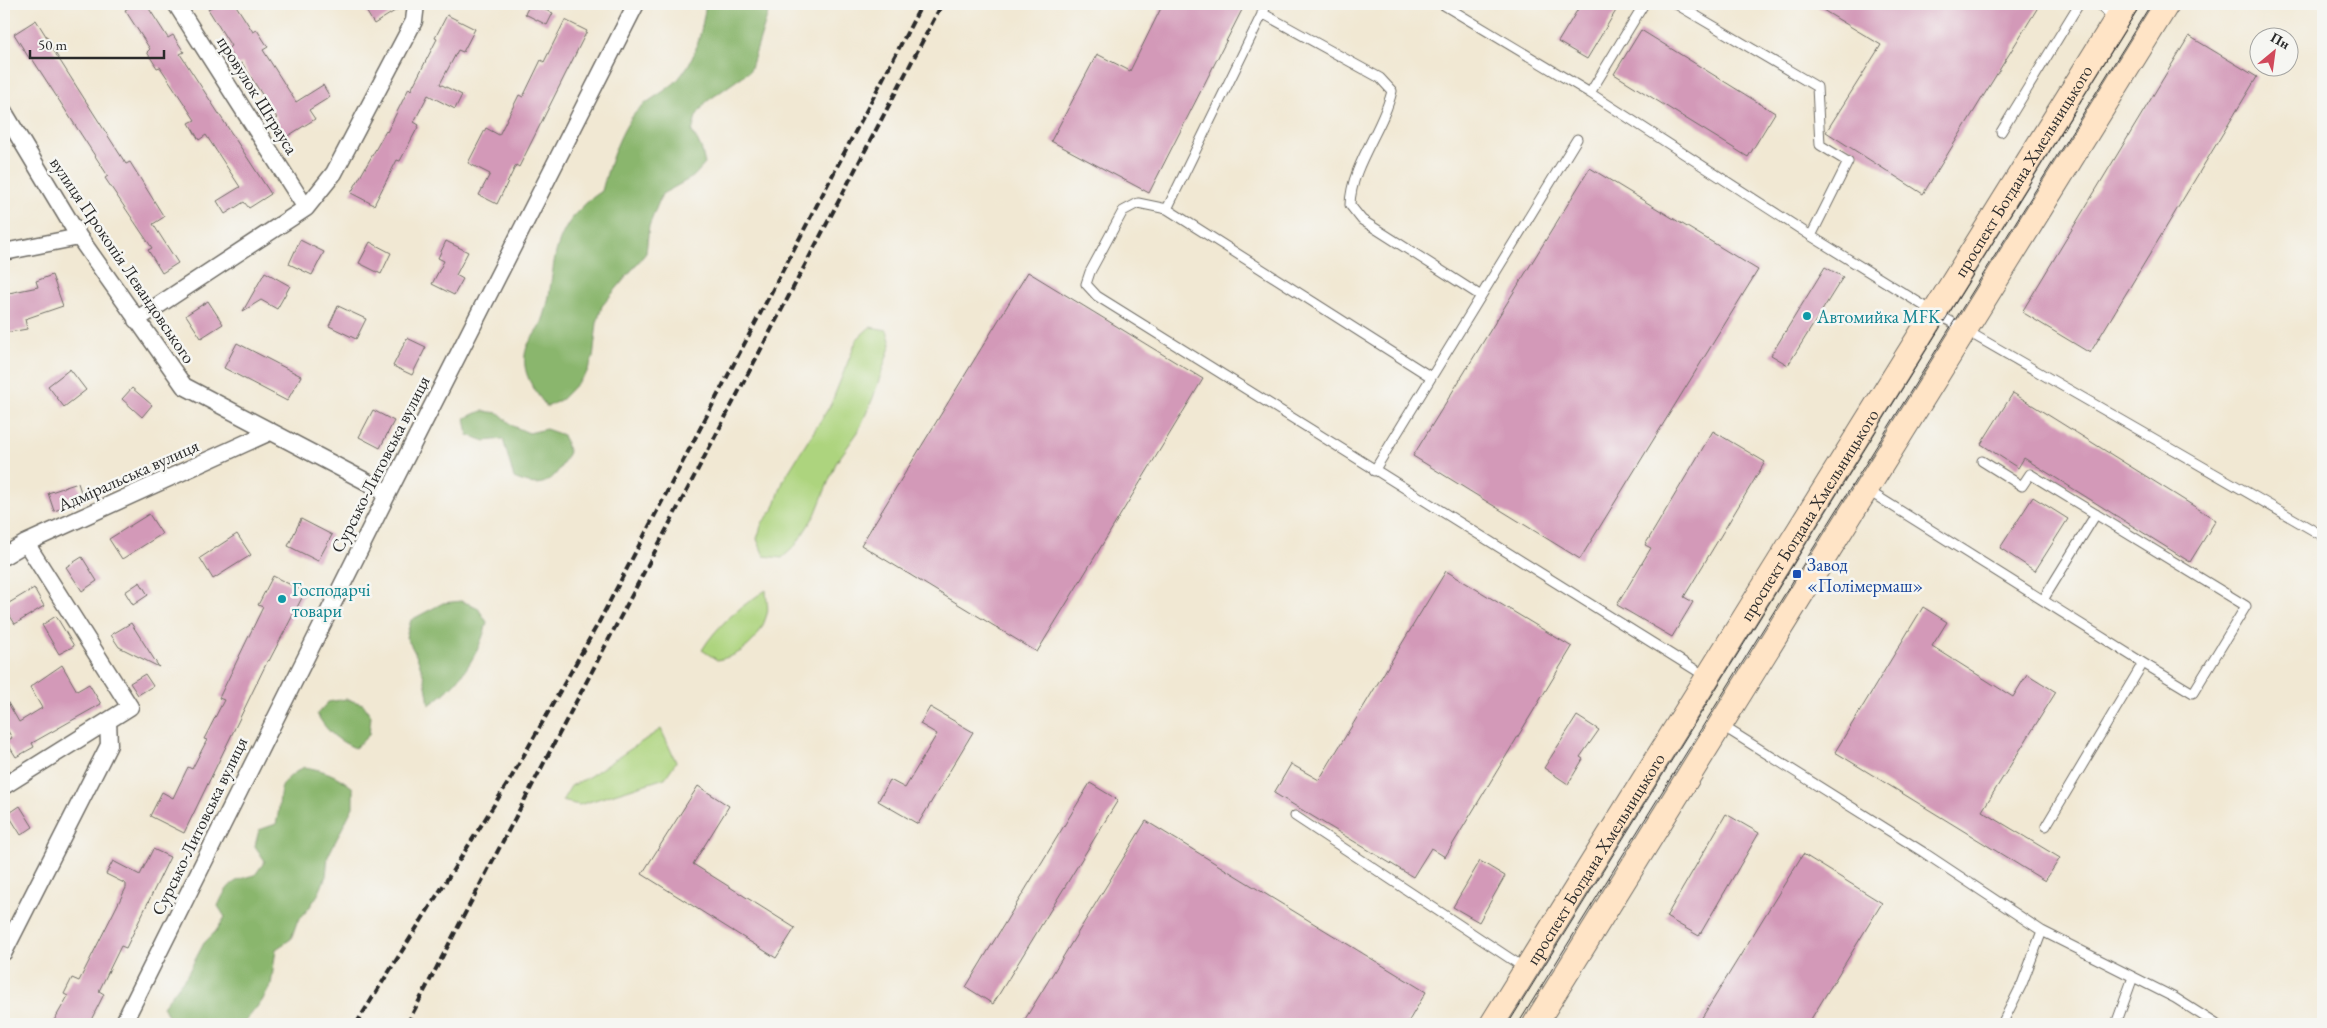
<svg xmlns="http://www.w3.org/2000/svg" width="2327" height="1028" font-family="'EB Garamond',serif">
<rect width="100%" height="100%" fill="#f6f6f2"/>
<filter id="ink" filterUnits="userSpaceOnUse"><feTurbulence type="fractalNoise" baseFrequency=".02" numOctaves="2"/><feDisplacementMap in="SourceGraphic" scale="10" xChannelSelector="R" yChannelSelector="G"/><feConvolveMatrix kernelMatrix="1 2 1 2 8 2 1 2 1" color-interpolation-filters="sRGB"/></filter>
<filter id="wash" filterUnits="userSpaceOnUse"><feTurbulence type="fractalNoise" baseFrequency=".0096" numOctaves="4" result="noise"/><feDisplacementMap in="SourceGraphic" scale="20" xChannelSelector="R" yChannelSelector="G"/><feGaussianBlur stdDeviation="1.12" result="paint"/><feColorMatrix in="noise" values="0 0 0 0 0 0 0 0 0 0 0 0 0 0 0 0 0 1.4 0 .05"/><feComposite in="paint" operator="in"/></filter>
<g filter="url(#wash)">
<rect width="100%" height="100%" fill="#f1e8d3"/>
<path fill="#add47e" stroke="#6c8054" d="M870 327 887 330 891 344 873 398 858 432 836 463 815 515 795 546 782 558 764 556 757 539 762 523 773 510 784 479 831 404 857 339Z
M766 590C766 598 769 608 767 614 759 641 743 655 717 660L702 650C717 625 741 606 766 590Z
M661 729 676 762 665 778 579 805 562 801 571 786 587 778Z"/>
<path fill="#8ab66d" stroke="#5a704c" d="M706 4H771L750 71 706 102 696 116 692 132 701 147 705 164 693 177 662 194 649 226 646 253 602 306 597 323 593 358 586 374 562 399 547 407C536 393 522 375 525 355 526 342 537 333 542 322 549 304 550 287 553 269 557 234 573 210 602 191 608 167 622 123 641 107 655 95 672 89 683 73 698 54 702 27 706 4Z
M482 411 499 413 513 426 529 433 546 429 563 435 569 452C555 480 545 492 514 478L503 439 485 441 468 435 465 418Z
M461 601 477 607 487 622C479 656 458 686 429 705 426 679 420 659 406 637L411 620 443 603Z
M346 699 363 704 371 716 369 735 355 748C337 740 327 732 317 714L328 702Z
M304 767C324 770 337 775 353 788V807L328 856 326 876 319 893 309 908 297 922 291 939 276 949 271 985 262 1001 243 1024H172L163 1006 187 975 204 943 216 931 225 917 218 906C227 885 232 880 255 875L265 861 255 846 259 830 276 824C284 794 271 786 304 767Z"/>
<g id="blocks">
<path fill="#d399b8" d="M135 4H146L168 38 173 35 184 52 180 54 271 194 249 208 244 202 225 214 217 201 240 187 206 135 199 140 189 123 195 120 160 67 157 68 147 52 150 49 125 10Z
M217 4H235L253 32 257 30 268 47 263 50 296 102 323 85 330 97 309 110 315 119 283 139 272 121 277 118 242 63 238 65 227 49 231 46 208 9Z
M374 4H406L374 24 365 9Z
M530 4 553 13 547 25 525 14Z
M1163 4H1245L1149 193 1051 141 1097 54 1130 71Z
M1581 4H1620L1587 59 1558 42Z
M1813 4H2040L1923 194 1826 132 1881 45Z
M447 15 475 29 463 52 458 50 440 84 462 95 455 109 428 95 414 122 419 125 400 161 397 160 374 205 351 193 386 131 387 132 409 88 411 90 437 39 435 38Z
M36 20 51 44 50 45 126 164 130 162 164 217 153 224 178 263 162 273 148 250 152 248 105 178 108 176 31 57 29 58 14 34Z
M565 20 587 31 519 167 516 165 497 204 479 195 490 174 468 163 486 128 499 135 519 95 523 97 541 60 544 62Z
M1641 30 1775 113 1748 157 1614 74Z
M2189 36 2257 77 2090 353 2022 312Z
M1590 168 1758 270 1580 559 1413 456Z
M300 240 324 252 312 275 289 264Z
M446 241 468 252 456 275 463 279 454 295 432 284 444 261 438 258Z
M370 242 391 253 381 274 359 263Z
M1825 267 1843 277 1788 365 1771 355Z
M265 272 290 286 277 309 261 300 243 311Z
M1028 272 1203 379 1037 652 861 545Z
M52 275 63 306 25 319 27 329 4 333V294L38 287 36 281Z
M208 301 223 324 201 338 186 315Z
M338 306 366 319 356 339 329 326Z
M407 338 426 347 412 375 393 366Z
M237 343 301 376 287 401 224 368Z
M70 369 86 390 64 407 48 386Z
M132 388 152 405 142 417 122 399Z
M2013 393 2216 520 2190 562 2024 458 2018 468 1981 444Z
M373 410 394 421 380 448 359 437Z
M1713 431 1765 462 1684 597 1693 602 1672 637 1617 605 1651 548 1645 545Z
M78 483 84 501 54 511 48 493Z
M2033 497 2068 519 2035 571 2000 548Z
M149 514 162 534 122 559 109 539Z
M301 519 332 535 318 561 288 546Z
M237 534 251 555 213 579 200 558Z
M82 557 97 581 82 591 66 567Z
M1446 571 1572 647 1445 857 1431 848 1413 877 1274 793 1291 764 1319 780Z
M273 576 305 592 269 661 268 660 184 833 150 816 162 792 173 798 188 767 192 769 207 740 204 739 224 700 219 698 263 607 258 605Z
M140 582 148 595 133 605 125 592Z
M34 588 44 606 15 624 4 606Z
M1923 607 1947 622 1932 646 2013 697 2027 674 2056 692 1982 811 2060 858 2045 881 1835 752Z
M56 616 74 646 59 654 42 625Z
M131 623 159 667 119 647 111 635Z
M62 665 77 691 89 684 101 704 32 743 34 747 16 757 6 741 12 738 4 724V696L19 722 42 708 30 687Z
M145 674 153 686 138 695 130 683Z
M930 707 973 732 918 824 878 801 890 780 905 788 937 734 920 724Z
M1577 716 1599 730 1580 757 1583 759 1568 784 1544 768Z
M1090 783 1118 800 993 1004 966 987Z
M698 786 729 806 693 864 795 928 776 958 642 874Z
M20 806 33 827 21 835 8 814Z
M1726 814 1759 833 1699 936 1666 917Z
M1146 821 1426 992 1407 1024H1022Z
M153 849 170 857 126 948 121 946 99 991 104 994 89 1024H52L68 996 64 994 72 978 79 981 126 888V884L106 874 113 861 140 875Z
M1803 854 1882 903 1808 1024H1698Z
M1480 861 1505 876 1479 922 1453 907Z"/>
</g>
</g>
<g filter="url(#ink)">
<use href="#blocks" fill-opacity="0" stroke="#706d66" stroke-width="1"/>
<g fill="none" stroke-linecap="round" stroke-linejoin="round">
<defs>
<path id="service" d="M1267 4 1167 209 1138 203 1123 211 1090 272 1086 284 1097 296 1707 677
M1442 4 1590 93 1811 236 1934 312 2323 536
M1676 4 1817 87 1820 145 1848 162 1811 236
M2099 4 2115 19
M1262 13 1380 78 1392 91C1383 130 1351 165 1350 205L1362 220 1481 296
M1590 93 1644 4
M2001 132 2079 4
M1167 209 1431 377
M1982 461 2022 486 2030 474 2246 606 2193 693 2143 663
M1374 471 1577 139
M1867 490 2143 663 2046 826
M2043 600 2096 514
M1721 725 1923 852 2042 931 2022 984 2002 1024
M1295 816 1526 969
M2042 931 2175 998 2216 1024
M2116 1024 2133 977"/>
<path id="minor" d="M176 4 306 208
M4 112 79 237 184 386 388 493
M4 252 79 237
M136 320 306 208 334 173 414 21 416 4
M4 556 26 543 270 432
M4 786 130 707 26 543
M4 952 109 745 108 721
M123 1024 388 493 636 4"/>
<g id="secondary">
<path id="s1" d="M1492 1024 2126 4"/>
<path d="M1535 1024 2167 4"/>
</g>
</defs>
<use href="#service" stroke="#706d66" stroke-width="11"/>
<use href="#minor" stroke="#706d66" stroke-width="19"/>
<use href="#secondary" stroke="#706d66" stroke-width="26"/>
<use href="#service" stroke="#fff" stroke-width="9"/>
<use href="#minor" stroke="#fff" stroke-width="16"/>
<use href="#secondary" stroke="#ffe4c6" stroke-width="24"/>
<path stroke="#2b2b2b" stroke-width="1" d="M1508 1024 2141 4
M1518 1024 2151 4"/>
<path stroke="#2b2b2b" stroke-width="4" stroke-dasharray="8 4" stroke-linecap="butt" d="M356 1024 511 778 599 622 922 4
M407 1024 942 4"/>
</g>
</g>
<g fill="#0f9aa8" stroke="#f6f6f2" stroke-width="2">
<circle cx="1807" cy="316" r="5"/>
<circle cx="282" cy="599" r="5"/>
</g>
<rect fill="#1a4fb4" stroke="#f6f6f2" stroke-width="2" x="1792" y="569" width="10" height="10" rx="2.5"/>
<g text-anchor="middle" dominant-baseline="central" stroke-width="5" stroke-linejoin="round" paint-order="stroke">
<g font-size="18" fill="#2b2b2b" stroke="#f6f6f2">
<text transform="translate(258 95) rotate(58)">провулок Штрауса</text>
<text stroke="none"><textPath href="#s1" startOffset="1005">проспект Богдана Хмельницького</textPath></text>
<text transform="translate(123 260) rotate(56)">вулиця Прокопія Левандовського</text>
<text transform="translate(380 464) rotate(-63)">Сурсько-Литовська вулиця</text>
<text transform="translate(128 475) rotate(-24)">Адміральська вулиця</text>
<text stroke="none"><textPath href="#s1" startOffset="600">проспект Богдана Хмельницького</textPath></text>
<text transform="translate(199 826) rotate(-64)">Сурсько-Литовська вулиця</text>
<text stroke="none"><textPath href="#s1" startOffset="195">проспект Богдана Хмельницького</textPath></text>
</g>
<g font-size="18" fill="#0d838f" stroke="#f6f6f2" text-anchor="start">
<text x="1817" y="316">Автомийка MFK</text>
<text x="292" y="589">Господарчі<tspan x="292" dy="21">товари</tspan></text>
</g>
<g font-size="18" fill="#164399" stroke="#f6f6f2" text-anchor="start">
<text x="1807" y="564">Завод<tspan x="1807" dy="21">«Полімермаш»</tspan></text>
</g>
</g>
<rect width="2327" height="1028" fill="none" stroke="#f6f6f2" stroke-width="20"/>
<g transform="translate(2274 52) rotate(29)"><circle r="24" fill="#f6f6f2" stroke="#a5a5a2"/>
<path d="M0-4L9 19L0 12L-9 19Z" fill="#d1495b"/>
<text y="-8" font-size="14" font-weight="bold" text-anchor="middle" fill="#2b2b2b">Пн</text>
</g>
<path d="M30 50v8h134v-8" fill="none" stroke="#2b2b2b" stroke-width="2.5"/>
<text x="38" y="50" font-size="15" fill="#2b2b2b" stroke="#f6f6f2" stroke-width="4" paint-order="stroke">50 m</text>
</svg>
